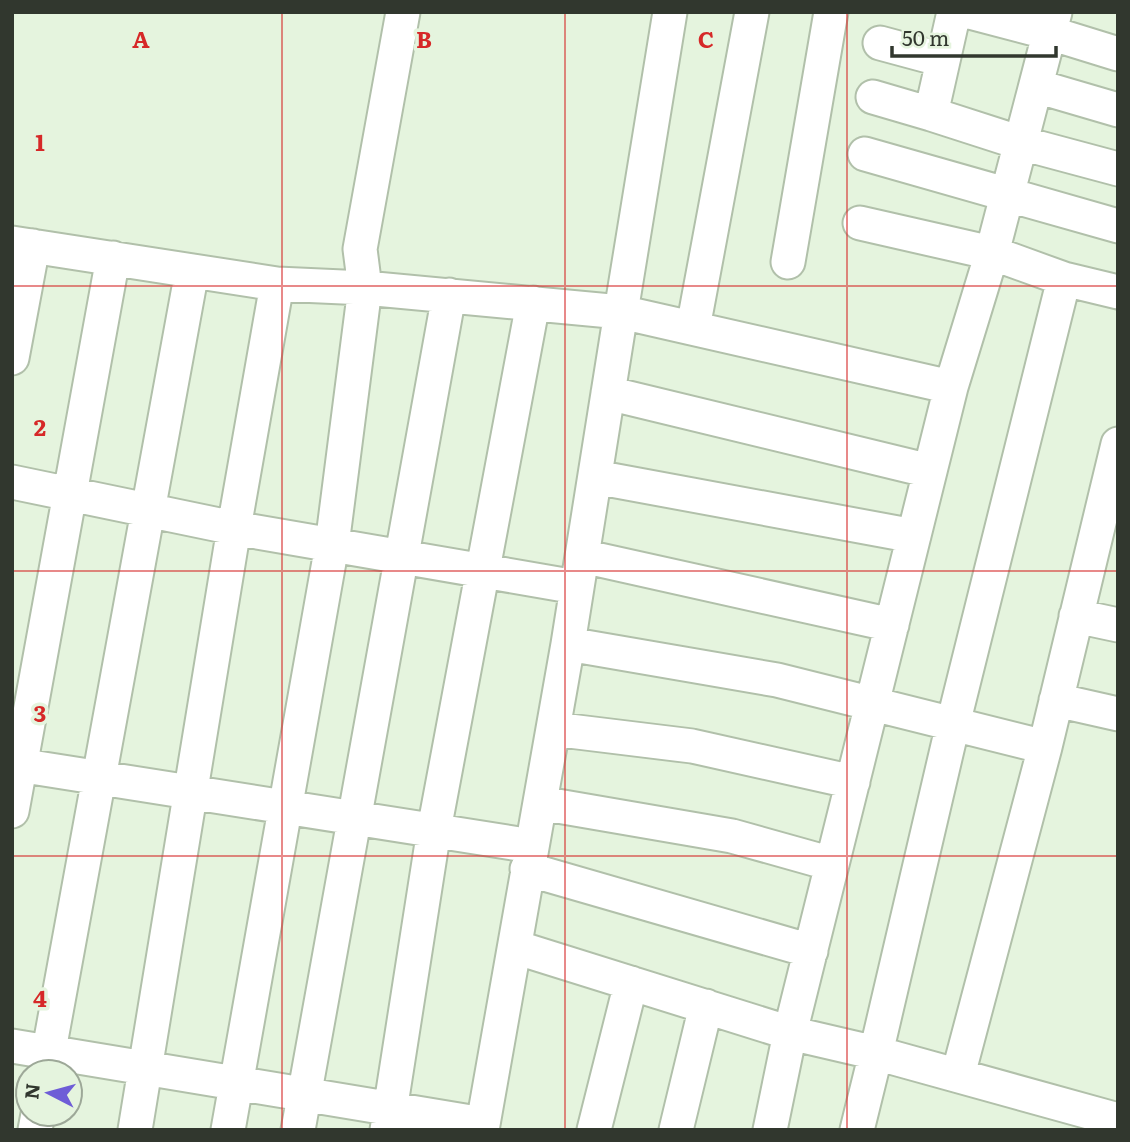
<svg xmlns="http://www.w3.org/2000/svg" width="1130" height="1142" font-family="Literata,serif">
<rect width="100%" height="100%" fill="#e5f4de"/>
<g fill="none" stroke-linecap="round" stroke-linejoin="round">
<defs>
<path id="minor" d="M954 12 931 114 1021 143 1118 169
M970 12 1050 33 1118 54
M880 43 943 60
M1036 86 1118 110
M873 97 931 114
M865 154 1118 226
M860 223 992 253 1064 279 1118 292
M12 243 277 284 365 288 621 312 568 644 482 1130
M788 262 831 12
M1064 279 953 724 876 1053 1118 1120
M693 328 752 12
M12 358 33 246
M951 387 992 253 1055 12
M608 393 930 471
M595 477 914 536
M12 482 234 528 576 587
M582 556 892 625
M1076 616 1118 625
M568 644 777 680 1045 747
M1056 700 1118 714
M553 729 692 746 853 782
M12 764 532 846
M540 803 732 836 832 864
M12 811 113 258
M527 869 811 951
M515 947 790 1033 951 387 621 312 670 12
M12 1046 483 1124
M45 1072 192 271
M958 1075 1045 747 1118 444
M35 1130 38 1114
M135 1130 234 528 277 284
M228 1130 332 545 365 288 360 249 403 12
M298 1130 449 295
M387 1130 434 830 533 303
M594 1130 631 983
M676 1130 706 1006
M770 1130 790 1033 876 1053 857 1130"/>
</defs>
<use href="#minor" stroke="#b1c0aa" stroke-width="37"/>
<use href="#minor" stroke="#fff" stroke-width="33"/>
</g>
<path fill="none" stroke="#d62828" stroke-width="2" stroke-opacity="0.55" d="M282 12V1130M565 12V1130M847 12V1130M12 286H1118M12 571H1118M12 856H1118"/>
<g font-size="23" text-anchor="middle" font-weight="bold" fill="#d62828" stroke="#e5f4de" stroke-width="7" stroke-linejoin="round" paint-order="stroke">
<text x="141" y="48">A</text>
<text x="424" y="48">B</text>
<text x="706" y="48">C</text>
<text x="40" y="151">1</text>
<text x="40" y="436">2</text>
<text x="40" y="722">3</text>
<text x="40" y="1007">4</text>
</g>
<rect width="1130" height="1142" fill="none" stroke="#31372e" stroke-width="28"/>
<g transform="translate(49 1093) rotate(276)"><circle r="33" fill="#e5f4de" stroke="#9da898" stroke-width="2"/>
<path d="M0-5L12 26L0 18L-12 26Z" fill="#6e5dd7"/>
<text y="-10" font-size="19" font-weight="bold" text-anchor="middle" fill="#31372e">N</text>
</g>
<path d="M892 46v10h164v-10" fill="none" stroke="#31372e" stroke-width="3.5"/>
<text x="902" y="46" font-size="21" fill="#31372e" stroke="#e5f4de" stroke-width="5" paint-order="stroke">50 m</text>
</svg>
